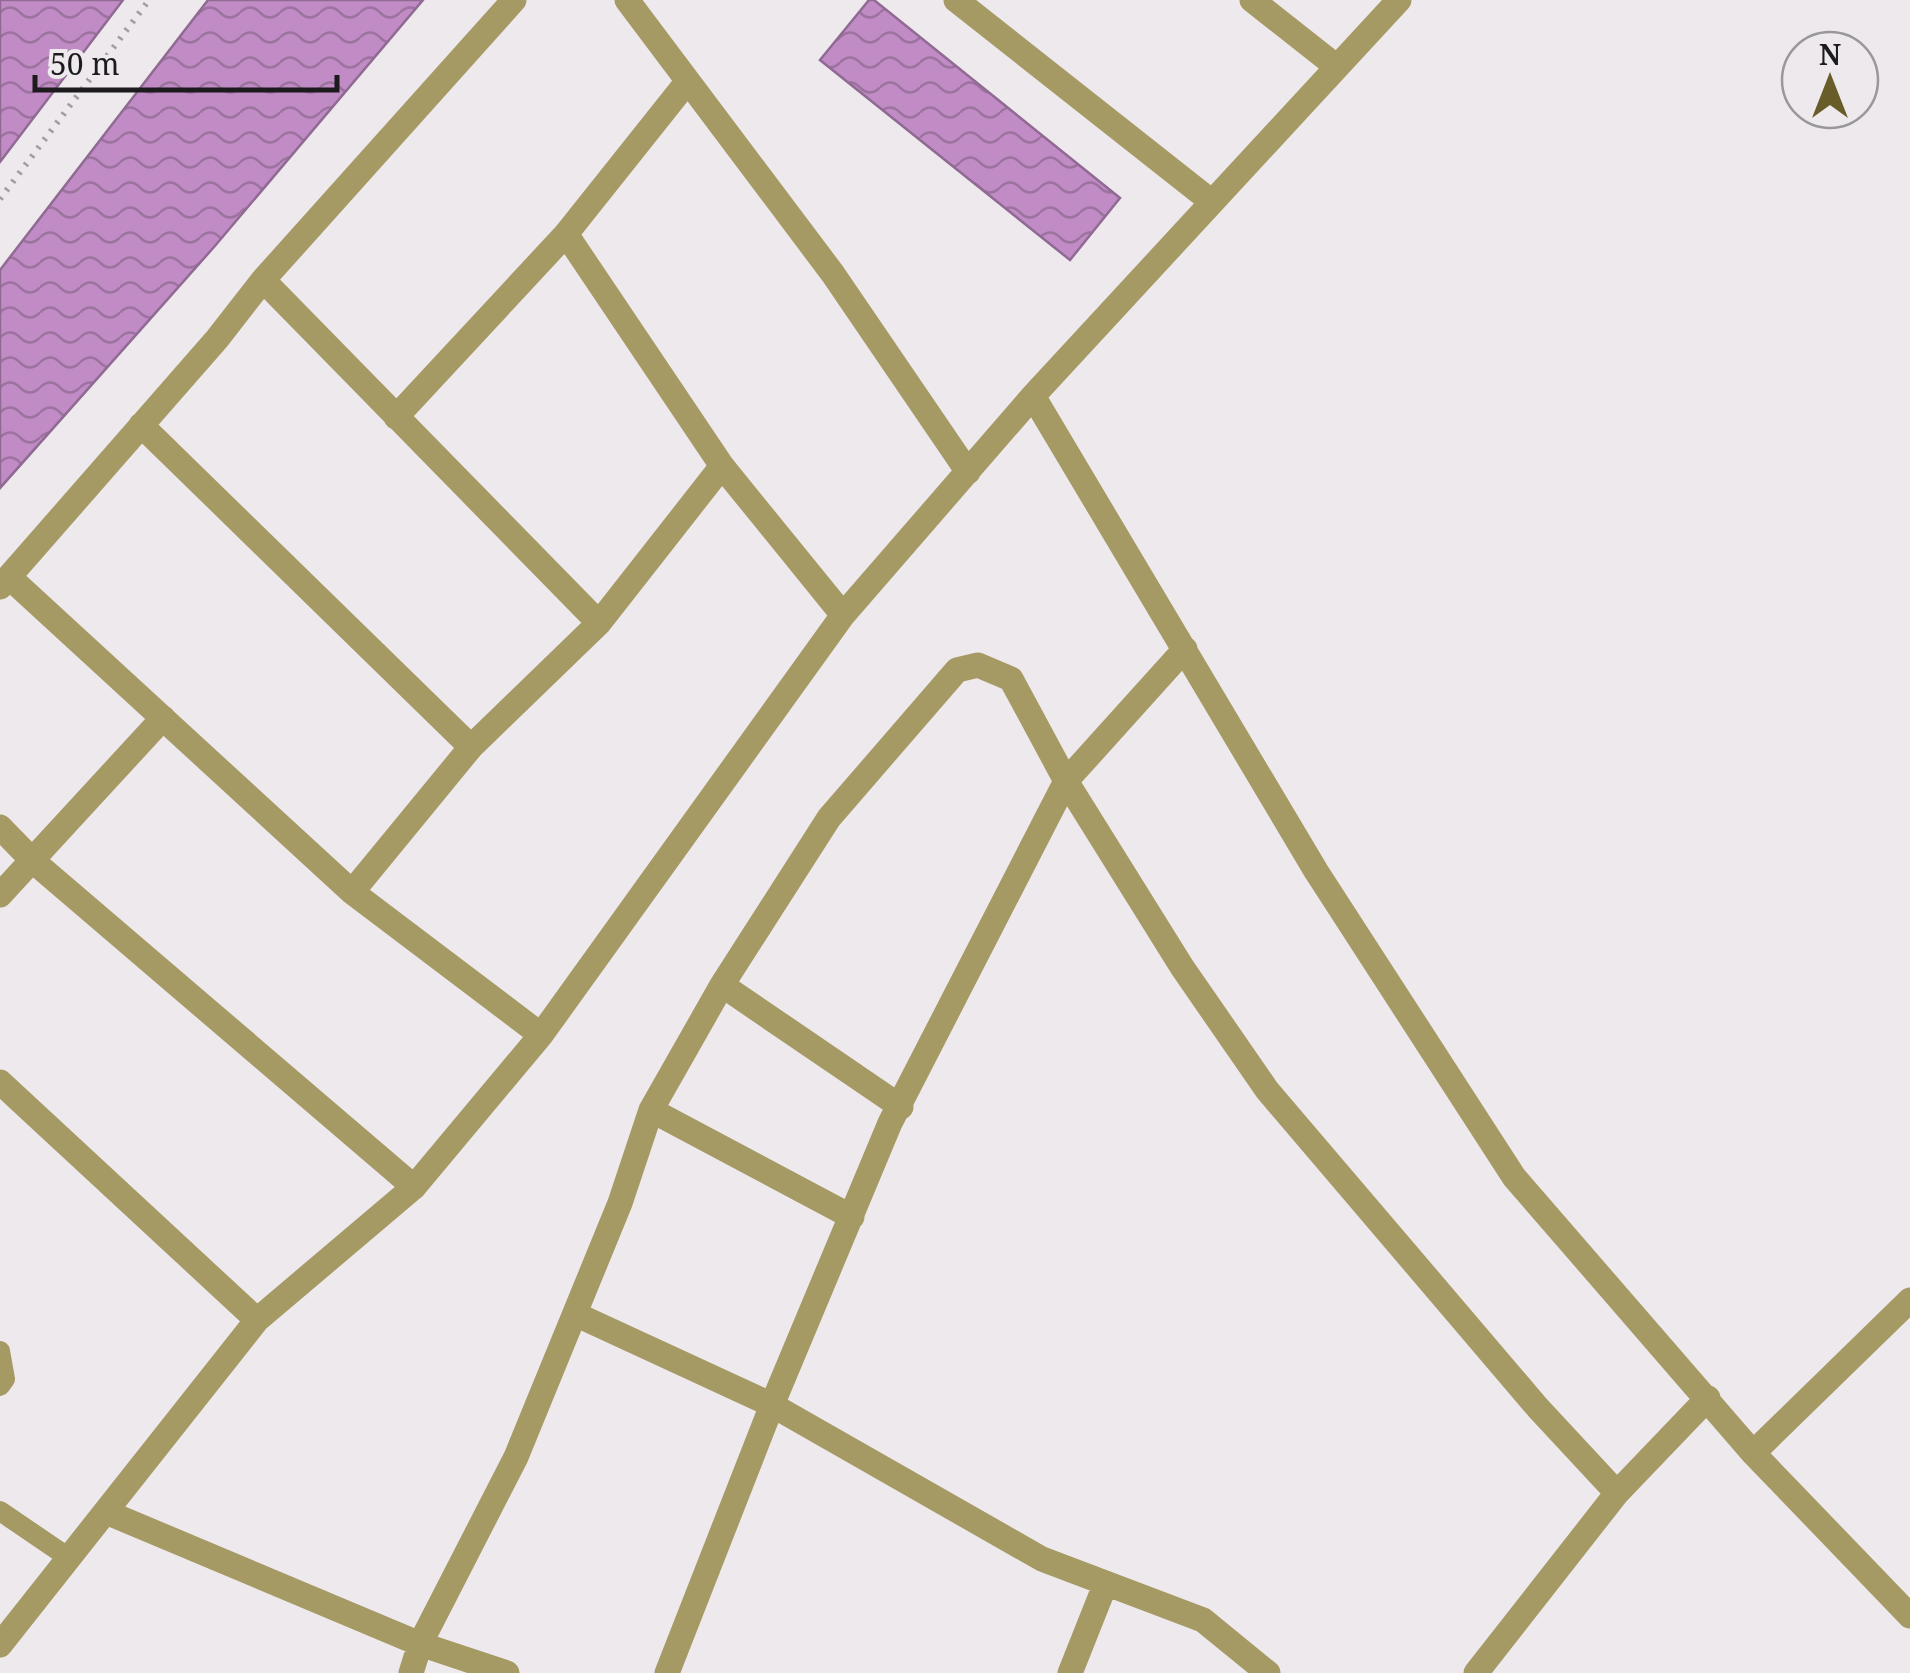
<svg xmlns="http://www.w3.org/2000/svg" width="1910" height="1673" font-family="'Noto Serif',serif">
<defs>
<pattern id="water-waves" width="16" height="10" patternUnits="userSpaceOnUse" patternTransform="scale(2.5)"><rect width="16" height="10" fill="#c18cc5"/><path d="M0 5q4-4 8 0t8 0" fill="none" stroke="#9c729f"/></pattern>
</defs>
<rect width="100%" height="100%" fill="#ede9ed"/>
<path fill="url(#water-waves)" stroke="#906a93" stroke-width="2.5" d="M0 0H123L0 162Z
M208 0H423L214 247 0 488V270Z
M869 0H874L1120 198 1070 260 820 60Z"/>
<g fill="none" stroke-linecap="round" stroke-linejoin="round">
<path stroke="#a19da1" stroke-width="6" stroke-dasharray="2.5 8" stroke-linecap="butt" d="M0 199 149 0"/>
<path stroke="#a59964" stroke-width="20" d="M0 1351 5 1379 0 1386
M0 1511 69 1558"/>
<path stroke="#a59964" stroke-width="25" d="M627 0 833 274 968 472
M956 0 1212 202
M1252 0 1337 67
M566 234 722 466 843 615
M263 280 599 623 722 466
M1033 396 1316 871 1514 1177 1753 1453 1910 1616
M396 417 566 234 687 82
M141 425 471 747 599 623
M9 577 352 892 471 747
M0 587 217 339 263 280 514 0
M1185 649 1066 781 1182 967 1267 1090 1538 1408 1617 1493
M0 827 33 861 414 1187
M352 892 541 1035
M0 895 163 718
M722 985 901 1107
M0 1082 257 1320 0 1645
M651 1110 852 1217
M575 1314 772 1405 1042 1559 1203 1620 1268 1673
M257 1320 414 1187 541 1035 843 615 1033 396 1399 0
M1753 1453 1910 1300
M106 1512 420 1644 507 1673
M411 1673 420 1644 516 1457 620 1203 651 1110 722 985 829 818 957 670 978 665 1011 679 1066 781 890 1123 772 1405 667 1673
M1070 1673 1105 1585
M1476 1673 1617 1493 1708 1398"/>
</g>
<g transform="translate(1830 80)"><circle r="48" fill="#ede9ed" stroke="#9a979a" stroke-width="2.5"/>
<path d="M0-8L18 38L0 25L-18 38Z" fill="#685d29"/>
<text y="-15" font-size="28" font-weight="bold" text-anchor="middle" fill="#1d1b1d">N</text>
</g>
<path d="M35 75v15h302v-15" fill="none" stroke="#1d1b1d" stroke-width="5"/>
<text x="50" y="75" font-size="30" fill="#1d1b1d" stroke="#ede9ed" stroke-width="8" paint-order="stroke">50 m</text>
</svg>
